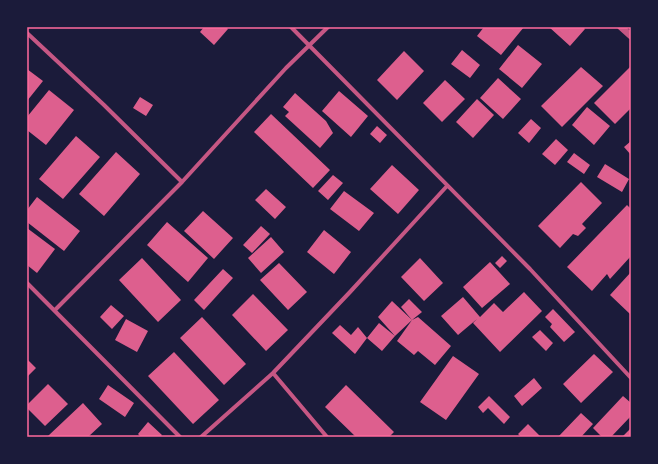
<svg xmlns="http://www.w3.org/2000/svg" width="658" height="464" font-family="Figtree,sans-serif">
<rect width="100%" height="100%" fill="#1b1b3a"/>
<path fill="#dd5f8e" d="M204 27H226L228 29 214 45 200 32Z
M484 27H524L501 55 477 36Z
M549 27H583L585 29 570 46Z
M518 45 542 64 522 88 499 69Z
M462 50 480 65 470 78 451 64Z
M404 51 424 71 397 100 377 80Z
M581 67 603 86 562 127 541 106Z
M630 67 631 68V108L615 124 594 103Z
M27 69 43 81 27 101Z
M498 78 521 99 503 119 480 98Z
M445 80 465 99 442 122 423 103Z
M49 90 74 110 46 145 27 130V117Z
M339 91 368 116 351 137 322 111Z
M295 93 326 121 333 133 320 148 285 116 289 112 283 107Z
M140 97 153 105 146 116 133 108Z
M477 99 494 115 473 138 456 122Z
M587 107 610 126 594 145 572 125Z
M271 114 330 170 313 188 254 132Z
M531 119 541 128 529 143 518 133Z
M377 126 387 135 380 143 370 134Z
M76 136 100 157 63 199 39 179Z
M556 139 568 150 555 165 542 154Z
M631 141V155L624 147Z
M116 152 140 174 104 216 79 194Z
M574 153 590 165 584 174 567 162Z
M605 164 629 179 622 192 597 177Z
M392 165 419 190 398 214 370 189Z
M333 175 343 183 328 200 318 191Z
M581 182 602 203 582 224 586 228 578 236 573 234 560 248 538 226Z
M266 189 286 207 275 219 255 200Z
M344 191 374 213 359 231 330 209Z
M37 197 80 231 64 251 27 222V210Z
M627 205 631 209V256L610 279 607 274 592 291 567 267Z
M203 211 233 238 214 259 184 231Z
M167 222 208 258 188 282 147 245Z
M261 226 270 234 252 253 243 245Z
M27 228 55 249 37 273 27 265Z
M324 230 351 252 334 274 307 252Z
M271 237 284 252 261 273 248 258Z
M502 256 507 261 500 268 495 263Z
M142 258 181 300 158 322 119 280Z
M420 258 443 283 424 301 401 277Z
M490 262 510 284 482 308 463 287Z
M279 263 307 292 288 310 260 280Z
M223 269 233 278 204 310 194 300Z
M631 272V314H630L610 295Z
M524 292 542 311 500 352 473 323 477 319 458 335 441 316 463 297 480 317 494 303 503 312Z
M253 294 288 330 266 351 232 315Z
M409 299 422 312 412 320 418 317 451 346 435 365 418 351 414 355 397 341 412 320 395 336 382 351 367 338 379 323 395 336 378 317 392 301 412 320 401 307Z
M111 305 124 316 112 329 100 317Z
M553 309 575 332 564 342 550 327 552 324 545 317Z
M202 317 246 364 224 385 180 338Z
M126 319 148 331 137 352 115 340Z
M340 325 351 335 358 327 367 338 355 354 332 333Z
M540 330 553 343 546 351 532 337Z
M174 352 219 400 193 424 148 376Z
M594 354 613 372 581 403 563 384Z
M453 356 479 374 446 420 420 402Z
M27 359 36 368 27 377Z
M534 378 542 388 522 406 514 396Z
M48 384 68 404 45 426 27 408V405Z
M108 385 134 403 125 417 99 399Z
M346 385 394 432 389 437H356L325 407Z
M489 396 510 417 504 424 488 408 483 413 478 407Z
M623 396 631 403V416L611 437H602L593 428Z
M83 403 102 424 88 437H48V436Z
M581 413 593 424 581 437H558Z
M148 422 162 435 160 437H141L138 434Z
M528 424 541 437H521L518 434Z
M631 428V437H622Z"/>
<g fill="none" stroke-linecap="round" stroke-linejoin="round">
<path stroke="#c65784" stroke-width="4" d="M291 27 530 269 631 378
M27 33 104 105 182 182
M27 283 180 437
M55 310 182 182 286 68 328 27
M273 373 327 437
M201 437 273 373 350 292 447 186"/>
<path stroke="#c65784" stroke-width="7" d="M621 27 631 36"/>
</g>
<rect width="658" height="464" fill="none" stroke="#1b1b3a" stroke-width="56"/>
<rect x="28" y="28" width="602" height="408" fill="none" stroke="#ff6b9d" stroke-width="1.5"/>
</svg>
